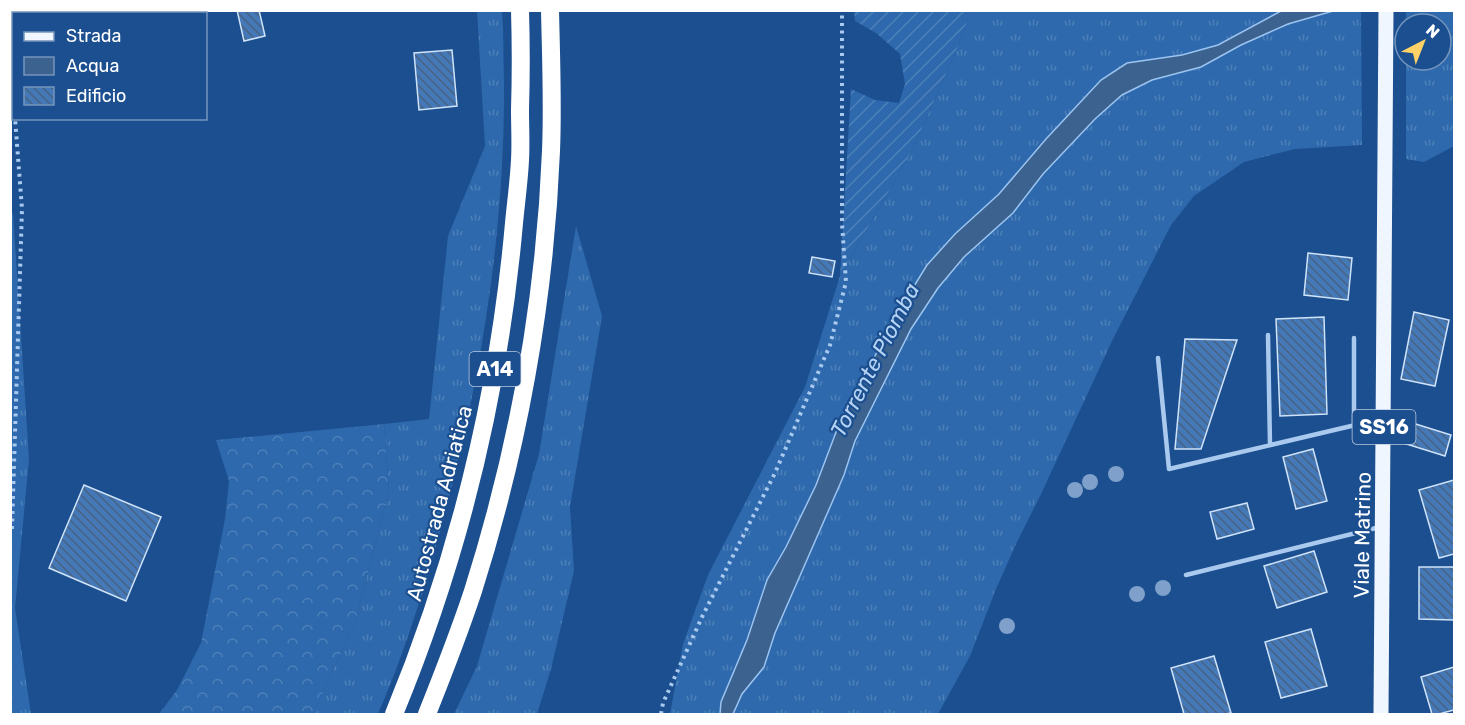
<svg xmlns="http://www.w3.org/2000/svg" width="1465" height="725" font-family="Rubik,sans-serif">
<defs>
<pattern id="grass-tufts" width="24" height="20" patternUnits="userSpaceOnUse" patternTransform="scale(1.5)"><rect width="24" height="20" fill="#2e69ad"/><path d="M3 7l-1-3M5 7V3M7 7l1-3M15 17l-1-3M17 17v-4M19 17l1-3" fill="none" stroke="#4d80b9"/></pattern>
<pattern id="forest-crowns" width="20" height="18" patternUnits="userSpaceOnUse" patternTransform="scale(1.5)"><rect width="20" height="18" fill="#2e69ad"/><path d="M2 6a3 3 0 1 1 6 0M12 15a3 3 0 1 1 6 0" fill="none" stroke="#4d80b9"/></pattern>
<pattern id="garden-furrows" width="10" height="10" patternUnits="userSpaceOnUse" patternTransform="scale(1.5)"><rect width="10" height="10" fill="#2e69ad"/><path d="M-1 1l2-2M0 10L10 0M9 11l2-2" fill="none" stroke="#4d80b9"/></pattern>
<pattern id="building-back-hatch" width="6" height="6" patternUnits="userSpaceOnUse" patternTransform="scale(1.5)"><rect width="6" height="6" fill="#4478b7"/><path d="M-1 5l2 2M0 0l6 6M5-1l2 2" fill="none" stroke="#486282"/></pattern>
</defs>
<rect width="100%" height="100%" fill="#1b4f8f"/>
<path fill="url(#grass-tufts)" d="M477 11H502C504 35 503 59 504 83 505 231 481 378 443 521 425 587 405 652 378 714H313L355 623 389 490 384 424 429 419 448 236 485 146Z
M971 11H1281L1218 45 1182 55 1127 63 1101 80 1046 139 999 194 955 234 927 265 903 304 841 419 816 485 786 547 767 580 747 640 721 702 720 714H670L683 644 708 575 805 387 840 276 912 151 956 51Z
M1333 11H1361L1362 145 1295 149 1244 162 1194 196 1171 225 1112 341 1042 492 1016 544 996 589 970 656 938 714H733L742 694 764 667 775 633 844 475 855 441 911 329 938 288 964 257 1013 213 1043 174 1095 119 1122 95 1152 80 1201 67 1241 45 1288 24Z
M1406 11H1454V146L1424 162 1406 159V60H1441V24H1406Z
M13 213 29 459 15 608 31 714H10V214Z
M576 226 602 316 570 507 574 571 551 669 537 714H454L477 666 539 454Z"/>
<path fill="url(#forest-crowns)" d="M384 424 389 490 355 623 313 714H159L177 690 201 643 225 519 229 481 216 440Z"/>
<path fill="url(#garden-furrows)" d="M854 11H971L956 51 912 151 840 276 851 89 875 100 899 103 905 84 900 54 876 33 855 21Z"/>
<path fill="#2e69ad" d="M11 10 75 11 73 14H14V89L11 93Z"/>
<path fill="#3c6290" stroke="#9cc4f0" stroke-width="1.5" d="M1281 11H1333L1288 24 1241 45 1201 67 1152 80 1122 95 1095 119 1043 174 1013 213 964 257 938 288 911 329 855 441 844 475 775 633 764 667 742 694 733 714H720L721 702 747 640 767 580 786 547 816 485 841 419 903 304 927 265 955 234 999 194 1046 139 1101 80 1127 63 1182 55 1218 45Z"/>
<path fill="url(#building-back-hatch)" stroke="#cfe3fa" stroke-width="1.5" d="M237 10H259L265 36 244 41Z
M452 50 457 106 419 110 414 53Z
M1308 253 1352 258 1348 300 1304 295Z
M812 257 835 261 832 277 809 273Z
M1414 312 1449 320 1435 386 1401 379Z
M1324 317 1327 414 1280 416 1276 319Z
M1185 339 1237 340 1201 449H1175Z
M1406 421 1451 435 1445 456 1400 442Z
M1313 449 1327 501 1296 509 1283 457Z
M1454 480V554L1439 558 1419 490Z
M84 485 161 517 126 601 49 568Z
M1247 503 1254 529 1217 539 1210 512Z
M1314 551 1327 592 1277 608 1264 566Z
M1419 567H1454V620L1419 619Z
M1311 629 1327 686 1281 698 1265 642Z
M1214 656 1231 713 1226 714H1184L1171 668Z
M1454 667V710L1439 714H1432L1421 677Z"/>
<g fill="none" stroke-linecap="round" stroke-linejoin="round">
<path stroke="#a9c9ee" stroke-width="4" stroke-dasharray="3 4.5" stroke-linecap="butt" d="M97 14 99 10
M12 529 22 209 15 118
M661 714 663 703 702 617 775 473 830 345 846 282 842 224V10"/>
<path stroke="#a9c9ee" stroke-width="4.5" d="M1268 335 1270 445
M1158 358 1169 469 1381 419
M1354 425V338
M1186 575 1380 527"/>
<path stroke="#f0f6ff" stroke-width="15" d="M1381 714 1386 10"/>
<path stroke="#fff" stroke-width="18" d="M394 714C459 557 499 393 514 223 516 202 519 181 520 160 521 144 520 127 520 110 521 77 521 44 520 10
M427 714C443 674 459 633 473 591 518 449 545 300 551 151 553 104 551 57 550 10"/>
</g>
<g fill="#7ea0ca">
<circle cx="1116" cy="474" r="8"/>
<circle cx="1090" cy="482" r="8"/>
<circle cx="1075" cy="490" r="8"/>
<circle cx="1163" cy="588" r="8"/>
<circle cx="1137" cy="594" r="8"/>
<circle cx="1007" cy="626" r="8"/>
</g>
<g text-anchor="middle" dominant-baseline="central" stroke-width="4.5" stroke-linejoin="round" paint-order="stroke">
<g fill="#1b4f8f" stroke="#bbcadd" stroke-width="1.5">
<rect x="469.5" y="352" width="51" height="34" rx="4.5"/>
<rect x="1352.5" y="410" width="63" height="34" rx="4.5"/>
</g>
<g font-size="20" font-weight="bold" fill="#fff">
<text x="495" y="369">A14</text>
<text x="1384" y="427">SS16</text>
</g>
<g font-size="21" fill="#fff" stroke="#1b4f8f">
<text transform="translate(439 503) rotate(-75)">Autostrada Adriatica</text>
<text transform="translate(1362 535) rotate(-89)">Viale Matrino</text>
</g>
<g font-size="22" font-style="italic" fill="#b5d3f5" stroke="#1b4f8f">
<text transform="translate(875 360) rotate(-63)">Torrente Piomba</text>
</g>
</g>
<rect width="1465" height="725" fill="none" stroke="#ffffff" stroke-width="24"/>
<rect x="12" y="12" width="195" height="108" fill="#1b4f8f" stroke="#7695bc" stroke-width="1.5"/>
<rect x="24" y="32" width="30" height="9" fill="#f0f6ff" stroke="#7695bc" stroke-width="1.5"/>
<text x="66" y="42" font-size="18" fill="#ffffff">Strada</text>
<rect x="24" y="57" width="30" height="18" fill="#3c6290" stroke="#7695bc" stroke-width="1.5"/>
<text x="66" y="72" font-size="18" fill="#ffffff">Acqua</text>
<rect x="24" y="87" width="30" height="18" fill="url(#building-back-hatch)" stroke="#7695bc" stroke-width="1.5"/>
<text x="66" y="102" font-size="18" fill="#ffffff">Edificio</text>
<g transform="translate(1423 42) rotate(42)"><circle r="28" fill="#1b4f8f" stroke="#7695bc" stroke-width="1.5"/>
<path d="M0-4.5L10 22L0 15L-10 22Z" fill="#ffd166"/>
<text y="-9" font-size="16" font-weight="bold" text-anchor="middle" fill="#ffffff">N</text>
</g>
</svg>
